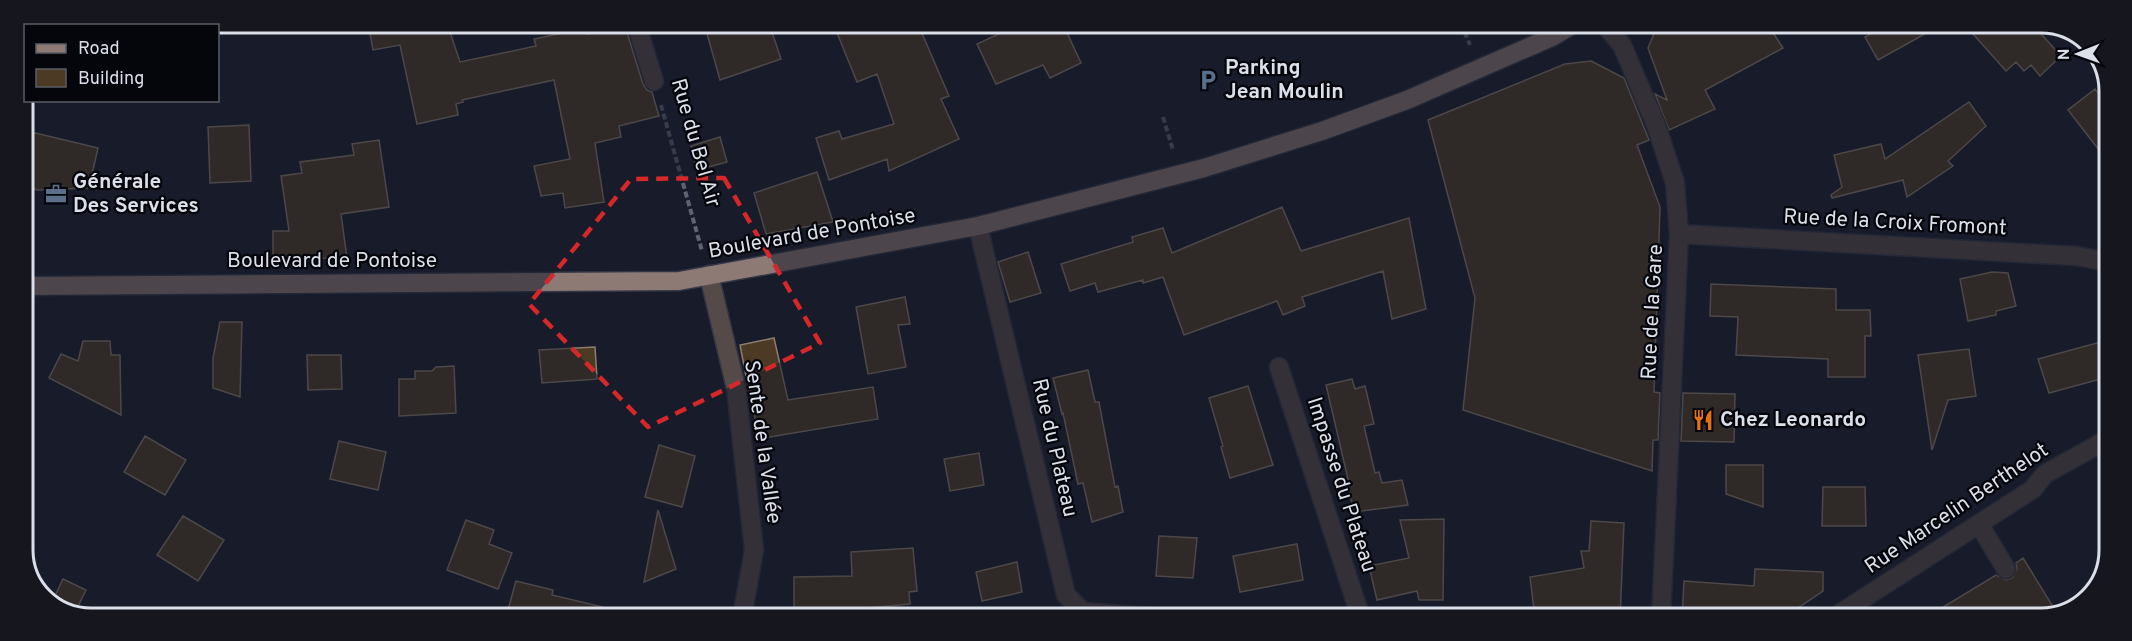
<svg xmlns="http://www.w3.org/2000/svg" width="2132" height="641" font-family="Overpass,sans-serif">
<rect width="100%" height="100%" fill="#171b2a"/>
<path fill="#4c3a25" stroke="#8d7e6e" stroke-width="1.5" d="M368 23H447L460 62 536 46 534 39 587 28 588 34 625 26 643 84 647 90 652 92 659 116 619 126 621 137 595 143 604 202 565 208 563 193 541 196 534 166 570 159 554 80 462 100 463 102 456 104 458 115 417 124 400 45 373 50Z
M704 23H769L781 59 720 80Z
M833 23 918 24 949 96 941 99 959 139 889 171 887 159 829 180 816 138 839 131 842 139 894 124 877 74 857 82Z
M1020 24H1063L1081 63 1050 78 1043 65 996 84 977 44Z
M1658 24 1768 25 1783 48 1705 90 1715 109 1669 130 1655 94 1667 100 1648 48Z
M1887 25H1941L1878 60 1865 37Z
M1965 25H2033L2061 56 2040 76 2031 65 2024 71 2016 62 2006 71Z
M1591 61 1624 78 1649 140 1637 145 1660 207 1654 392 1660 393 1658 440H1653L1652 471 1463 410 1475 298 1428 120 1565 64Z
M2095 89 2109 108V163L2068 110Z
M1969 102 1986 126 1948 161 1953 166 1907 197 1903 180 1832 198 1831 195 1842 187 1834 155 1881 144 1885 159Z
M249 125 251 181 210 183 208 127Z
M23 130 98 148 89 188 37 190 23 185Z
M720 137 727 162 697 170 691 146Z
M379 140 389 207 341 214 347 258 273 259V231H289L281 176 302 173 300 162 354 155 352 144Z
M817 172 833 222 766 234 754 193Z
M1282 207 1301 251 1409 218 1426 309 1392 319 1383 271 1302 297 1305 306 1283 315 1277 301 1184 335 1163 277 1143 283V280L1098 292 1095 283 1070 291 1061 264 1133 242 1132 237 1163 228 1172 253Z
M1028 252 1041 293 1010 302 998 262Z
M1992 272 2008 273 2016 306 1996 311V315L1968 321 1960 279Z
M1711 284 1836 289V310H1870L1871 336H1865V377H1828V359L1736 355 1738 317 1710 316Z
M905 297 910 324 898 325 906 367 868 374 856 307Z
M220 322H242L240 397 213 388V358Z
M774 338 788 400 873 387 878 419 758 439 751 391 749 392 740 345Z
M2108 340V377L2049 393 2038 359Z
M83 341H110L111 355H120L121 415 49 378 61 354 78 361Z
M595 347 597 379 542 383 539 350Z
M1969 349 1976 396 1948 400 1932 450 1918 355Z
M307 355H341L342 389 308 390Z
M454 366 456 413 399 416V379H415V371H432L436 367Z
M1088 370 1095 402H1099L1115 487 1118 486 1123 512 1092 522 1083 483 1078 484 1063 413 1062 414 1053 378Z
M1352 379 1355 389 1365 386 1374 424 1364 426 1375 473 1379 472 1382 483 1402 480 1408 505 1354 512 1346 479H1348L1326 385Z
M1248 386 1273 465 1230 478 1221 447 1223 446 1209 398Z
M1683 393 1735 394 1734 442 1681 441Z
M145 436 186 460 165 495 124 472Z
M339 441 386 452 378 490 330 479Z
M659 445 695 456 682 507 645 497Z
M979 453 984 485 950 491 944 459Z
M1726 465H1763V507L1726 494Z
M1823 487H1865L1866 526H1822Z
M658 510 676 569 644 582Z
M183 516 224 540 198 581 157 555Z
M1444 519 1443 600H1419L1417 591 1377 600 1369 566 1409 558 1400 520Z
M466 520 494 530 489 544 512 553 498 589 447 570Z
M1591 521 1624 523 1620 618H1535L1530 577 1584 568 1581 551H1589Z
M1159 536 1197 538 1193 578 1156 576Z
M1297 544 1303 580 1240 592 1233 556Z
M913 548 917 591 909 592 910 604 847 610 848 617H794V577L852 576 851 552Z
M2023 558 2057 613 2042 618H1925L1996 575 2006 580 2012 578 2017 569 2016 563Z
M1017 562 1022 592 982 601 976 572Z
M1755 569 1823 572V591L1783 618H1682L1684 581 1754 586Z
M63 579 86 590 73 616 52 602Z
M516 581 553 590 552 595 603 607 602 617H506Z"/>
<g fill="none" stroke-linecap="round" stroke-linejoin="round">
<defs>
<path id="minor" d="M636 23 654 81
M1604 24 1622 45 1656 125 1675 183 1679 234 1661 618
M978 226 1066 595 1083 612 1147 617
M1679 234 2076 256 2109 262
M709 275 736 388 754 550 742 617
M1279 367 1361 618
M1979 524 2006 569
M1833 618 2033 489 2045 474 2108 439"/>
<path id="major" d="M23 286 679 281 978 226 1204 168 1322 131 1407 100 1552 37 1574 24"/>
</defs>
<use href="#minor" stroke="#323645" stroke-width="21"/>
<use href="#major" stroke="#323645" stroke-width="21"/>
<path stroke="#606471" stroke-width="4" stroke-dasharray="6 3" stroke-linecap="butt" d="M1461 24 1470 45
M661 105 702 251
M1163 117 1173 150"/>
<use href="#minor" stroke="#544b49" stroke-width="18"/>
<use href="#major" stroke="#8d7a75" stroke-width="18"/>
</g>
<path d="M0 0H2132V641H0ZM724 178 820 343 648 427 529 304 631 179Z" fill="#171b2a" fill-opacity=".55" fill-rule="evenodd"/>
<path fill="none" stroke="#d62828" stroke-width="4.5" stroke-dasharray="12 8" stroke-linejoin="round" d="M724 178 820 343 648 427 529 304 631 179Z"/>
<defs>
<symbol id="parking-bare" viewBox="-9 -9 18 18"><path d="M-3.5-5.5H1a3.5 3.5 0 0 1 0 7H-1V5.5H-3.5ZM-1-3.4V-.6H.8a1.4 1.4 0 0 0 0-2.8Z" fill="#5c6f8a" stroke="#05060c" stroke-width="2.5" paint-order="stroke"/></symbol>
<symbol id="office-bare" viewBox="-9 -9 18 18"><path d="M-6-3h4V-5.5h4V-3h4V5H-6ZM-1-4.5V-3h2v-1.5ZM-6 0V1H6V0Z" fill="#5c6f8a" stroke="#05060c" stroke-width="2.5" paint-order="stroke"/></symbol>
<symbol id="restaurant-bare" viewBox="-9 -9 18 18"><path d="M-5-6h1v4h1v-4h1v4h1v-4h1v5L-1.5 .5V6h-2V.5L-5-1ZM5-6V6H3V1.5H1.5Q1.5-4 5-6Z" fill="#e8710a" stroke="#05060c" stroke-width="2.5" paint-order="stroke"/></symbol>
</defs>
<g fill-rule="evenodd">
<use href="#parking-bare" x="1193" y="65" width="30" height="30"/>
<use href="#office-bare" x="41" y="179" width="30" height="30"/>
<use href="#restaurant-bare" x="1688" y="405" width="30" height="30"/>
</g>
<g text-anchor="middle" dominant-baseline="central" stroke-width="4.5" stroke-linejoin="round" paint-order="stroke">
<g font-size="21" font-weight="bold" fill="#dbdfe9" stroke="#05060c" text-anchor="start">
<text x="1225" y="68">Parking<tspan x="1225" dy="24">Jean Moulin</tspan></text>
<text x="73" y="182">Générale<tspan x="73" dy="24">Des Services</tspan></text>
<text x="1720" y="420">Chez Leonardo</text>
</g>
<g font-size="21" fill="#dbdfe9" stroke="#05060c">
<text transform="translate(695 143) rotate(74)">Rue du Bel Air</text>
<text transform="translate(1895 223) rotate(3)">Rue de la Croix Fromont</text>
<text transform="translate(812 234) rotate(-10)">Boulevard de Pontoise</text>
<text x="332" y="261">Boulevard de Pontoise</text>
<text transform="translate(1653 312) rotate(-87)">Rue de la Gare</text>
<text transform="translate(762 442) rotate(82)">Sente de la Vallée</text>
<text transform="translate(1054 448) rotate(77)">Rue du Plateau</text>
<text transform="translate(1341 485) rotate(72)">Impasse du Plateau</text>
<text transform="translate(1957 509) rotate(-34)">Rue Marcelin Berthelot</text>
</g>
</g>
<path d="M0 0H2132V641H0ZM91 33H2041A58 58 0 0 1 2099 91V550A58 58 0 0 1 2041 608H91A58 58 0 0 1 33 550V91A58 58 0 0 1 91 33Z" fill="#16171e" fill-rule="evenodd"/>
<path fill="none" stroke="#dbdfe9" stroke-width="3" d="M91 33H2041A58 58 0 0 1 2099 91V550A58 58 0 0 1 2041 608H91A58 58 0 0 1 33 550V91A58 58 0 0 1 91 33Z"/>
<rect x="24" y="24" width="195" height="78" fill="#05060c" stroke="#5b5d64" stroke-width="1.5"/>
<rect x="36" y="44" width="30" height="9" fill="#8d7a75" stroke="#5b5d64" stroke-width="1.5"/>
<text x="78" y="54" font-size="18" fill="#dbdfe9">Road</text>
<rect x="36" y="69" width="30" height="18" fill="#4c3a25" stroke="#5b5d64" stroke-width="1.5"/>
<text x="78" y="84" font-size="18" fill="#dbdfe9">Building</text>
<g transform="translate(2078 54) rotate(269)" stroke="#05060c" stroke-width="4.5" paint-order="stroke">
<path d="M0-4.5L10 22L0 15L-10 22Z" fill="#dbdfe9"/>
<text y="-9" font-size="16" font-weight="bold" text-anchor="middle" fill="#dbdfe9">N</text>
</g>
</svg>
